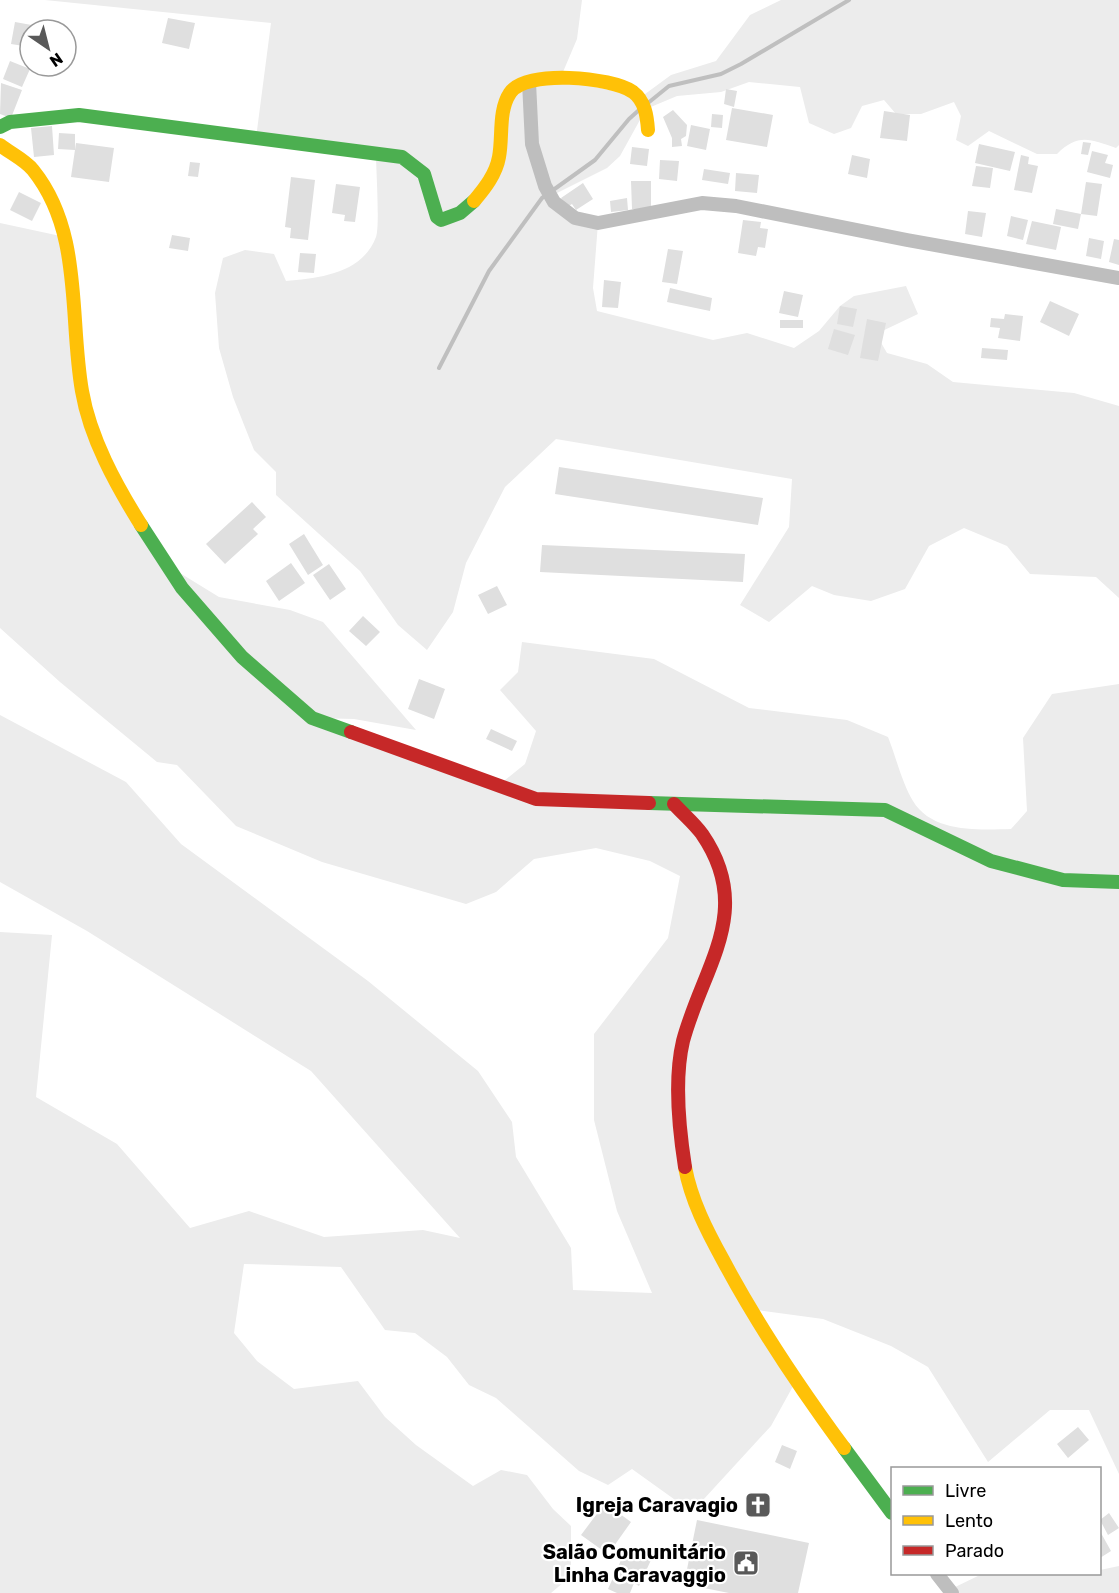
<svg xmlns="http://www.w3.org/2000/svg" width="1119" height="1593" font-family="Rubik,sans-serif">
<rect width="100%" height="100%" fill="#fff"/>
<path fill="#ececec" d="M45 0H582L577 39 560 79 641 97 671 75 716 61 750 15 781 0H1119V145L1116 148C1090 139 1078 133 1057 154H1037L989 131 968 146 956 140 961 116 954 102 921 114H896L884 100 862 106 851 128 834 134 809 123 800 87 749 82 721 92 677 96 646 109 620 156 607 168 551 196 554 202 598 223 593 288 597 311 713 340 747 333 794 348 819 331 840 306 854 296 906 286 918 314 876 334 887 353 927 364 953 382 1074 393 1119 406V598L1096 577 1030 574 1007 546 964 528 929 546 905 589 871 601 834 595 812 586 769 622 740 605 789 527 792 479 556 439 505 487 466 563 453 612 427 650 398 625 360 571 276 495V472L254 450 233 397 219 348 215 293 223 258 245 250 274 254 286 281C319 278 362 274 376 237 380 226 376 169 376 154L256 138 271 23Z
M0 223 65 237 91 425 162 562 219 597 290 610 323 622 416 730 354 719 315 718 499 785 525 764 536 731 500 690 518 672 522 642 654 659 749 708 847 720 888 737C896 757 902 783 913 801 932 833 980 830 1011 829L1027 811 1023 738 1052 694 1119 684V1474L1089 1410H1050L988 1462 928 1367 891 1346 823 1319 750 1309 797 1379 771 1426 692 1512 632 1469 608 1485 579 1471 496 1398 469 1385 447 1357 415 1333 385 1330 341 1267 244 1264 234 1333 257 1361 294 1389 358 1381 385 1417 416 1445 473 1486 501 1470 527 1475 553 1509 571 1526V1576L551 1593H0V932L52 935 36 1097 117 1144 190 1228 249 1211 324 1237 423 1230 460 1238 311 1071 87 931 0 882V715L126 782 181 844 368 981 478 1071 512 1122 516 1157 571 1248 573 1290 652 1293 617 1211 594 1120V1034L668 938 680 876 650 861 596 848 534 859 496 892 466 904 322 862 236 826 177 765 157 762 60 682 0 628Z
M1119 1566V1593H952L949 1590 982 1574H1100V1570Z"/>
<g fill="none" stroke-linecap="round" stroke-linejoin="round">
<path stroke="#bfbfbf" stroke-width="4" d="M648 103 669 86 721 74 741 64 849 0
M439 368 489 271 542 198 595 160 629 119 639 110"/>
</g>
<path fill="#dfdfdf" d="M168 18 195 23 189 49 162 43Z
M15 22 37 26 36 30H30V47L11 44Z
M10 61 30 69 22 87 3 79Z
M1 83 22 90 11 118 0 114Z
M726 89 737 91 734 107 724 104Z
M732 108 773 115 767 147 726 140Z
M673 110 687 125 686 136 681 139 682 146 672 147V138L663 117Z
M884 111 910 115 907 141 880 138Z
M712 114 723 115 722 128 711 127Z
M691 125 710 129 706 150 687 146Z
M52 126 54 155 34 157 31 128Z
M59 133 75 134V150L58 149Z
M1083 142 1091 143 1088 155 1081 154Z
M76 143 114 148 109 182 71 177Z
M979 144 1015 152 1010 171 975 163Z
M632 147 649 149 647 166 630 164Z
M1092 151 1108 155 1105 163 1113 165 1110 178 1087 172Z
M852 155 870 159 867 178 848 174Z
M1021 155 1029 157 1028 164 1038 166 1032 193 1014 190Z
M660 160 679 161 677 181 659 179Z
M190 162 200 163 198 177 188 176Z
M976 166 993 168 990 188 972 186Z
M704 169 730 173 728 184 702 180Z
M736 173 759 175 757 193 735 191Z
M291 177 315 180 308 240 290 238 291 228 285 227Z
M631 181H651V209H632Z
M1086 182 1102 184 1097 216 1081 214 1078 229 1053 224 1056 209 1081 214Z
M583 183 593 199 576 210 572 204 567 207 561 198Z
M336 184 360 187 355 222 344 221 345 215 332 213Z
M19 192 41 203 32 221 10 210Z
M627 198 628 210 611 212 610 201Z
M968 211 986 213 982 237 965 234Z
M1011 216 1028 220 1023 240 1007 236Z
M743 220 761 222 760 228 768 229 765 248 758 247 756 256 738 253Z
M1032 221 1061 227 1056 250 1026 244Z
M172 235 190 238 188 251 169 248Z
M1089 238 1104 241 1101 259 1086 256Z
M1114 239 1119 240V265L1109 262Z
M668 249 683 251 677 284 662 282Z
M300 253 316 254 314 273 298 272Z
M604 280 621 282 618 308 602 307Z
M670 288 712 298 710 311 667 302Z
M784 291 803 295 798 317 779 313Z
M1050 301 1079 314 1069 336 1040 322Z
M840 306 857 309 853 327 837 324Z
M1005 314 1023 316 1020 341 998 338 1000 328 990 327 991 318 1004 319Z
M867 319 886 323 878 361 860 358Z
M780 320H803V328H780Z
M834 329 855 335 848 355 828 349Z
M982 348 1008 350 1007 360 981 358Z
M559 467 763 498 758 525 555 494Z
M252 502 266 517 253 529 258 534 225 564 206 544Z
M304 534 323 565 308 575 289 544Z
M542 545 745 554 743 582 540 572Z
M291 563 305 583 279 601 266 581Z
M329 564 346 589 330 600 313 575Z
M497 586 507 605 488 614 478 595Z
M363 616 380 632 366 646 349 631Z
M419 679 445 689 434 719 408 709Z
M491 729 517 741 512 751 486 739Z
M1078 1427 1089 1440 1068 1458 1057 1444Z
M782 1445 797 1451 790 1469 775 1462Z
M605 1503 631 1522 614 1546 608 1542 602 1550 581 1535Z
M1109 1513 1119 1528 1108 1535 1100 1520Z
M697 1520 809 1543 798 1593H729L684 1584Z
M1101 1533 1111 1551 1100 1558V1534Z
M626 1549 651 1560 639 1586 634 1583 630 1593H617L608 1589Z"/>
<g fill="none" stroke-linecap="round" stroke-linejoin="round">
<path stroke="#bebebe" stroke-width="14" d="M529 82 532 144 545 186 554 202 575 218 598 223 702 203 736 206 907 240 1119 278
M937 1574 952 1593"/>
<path stroke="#4caf50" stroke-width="14" d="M0 127 10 122 79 115 402 157 424 174 437 217 441 220 460 213 474 201
M141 525 182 588 242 657 312 718 351 732
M649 803 885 810 991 861 1063 880 1119 882
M844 1448 892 1513"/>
<path stroke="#ffc107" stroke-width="14" d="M0 145C10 153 25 160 33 170 83 232 69 317 82 391 90 438 116 485 141 525
M474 201C485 188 496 174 499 157 503 137 498 111 510 93 525 69 612 77 633 92 645 101 647 116 648 130
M685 1167C691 1200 707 1231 723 1260 758 1326 800 1388 844 1448"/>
<path stroke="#c62828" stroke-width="14" d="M351 732 536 799 649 803
M674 804C683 814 694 823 702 834 755 911 703 966 683 1041 674 1079 679 1129 685 1167"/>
</g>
<defs>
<symbol id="church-square" viewBox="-11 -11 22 22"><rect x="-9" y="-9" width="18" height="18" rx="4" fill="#595959" stroke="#fff"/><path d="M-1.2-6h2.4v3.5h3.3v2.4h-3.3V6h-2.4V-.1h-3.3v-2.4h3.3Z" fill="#fff"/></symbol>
<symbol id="civic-square" viewBox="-11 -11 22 22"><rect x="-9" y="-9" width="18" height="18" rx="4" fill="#595959" stroke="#fff"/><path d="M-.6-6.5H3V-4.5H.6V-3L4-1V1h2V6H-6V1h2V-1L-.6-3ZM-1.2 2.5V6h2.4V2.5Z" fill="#fff"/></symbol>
</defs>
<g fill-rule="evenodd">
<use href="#church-square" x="743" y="1490" width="30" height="30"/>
<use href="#civic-square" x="731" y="1548" width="30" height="30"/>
</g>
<g text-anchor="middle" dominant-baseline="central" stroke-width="4.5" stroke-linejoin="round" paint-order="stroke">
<g font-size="20" font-weight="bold" fill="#000" stroke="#fff" text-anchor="end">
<text x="738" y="1505">Igreja Caravagio</text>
<text x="726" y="1552">Salão Comunitário<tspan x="726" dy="23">Linha Caravaggio</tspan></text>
</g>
</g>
<rect x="891" y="1467" width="210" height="108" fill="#ffffff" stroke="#999999" stroke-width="1.5"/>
<rect x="903" y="1486" width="30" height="9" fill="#4caf50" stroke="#999999" stroke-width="1.5"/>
<text x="945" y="1497" font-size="18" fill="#000000">Livre</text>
<rect x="903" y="1516" width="30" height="9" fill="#ffc107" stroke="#999999" stroke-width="1.5"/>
<text x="945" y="1527" font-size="18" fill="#000000">Lento</text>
<rect x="903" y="1546" width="30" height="9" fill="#c62828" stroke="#999999" stroke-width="1.5"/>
<text x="945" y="1557" font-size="18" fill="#000000">Parado</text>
<g transform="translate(48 48) rotate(145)"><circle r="28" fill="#ffffff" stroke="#999999" stroke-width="1.5"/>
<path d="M0-4.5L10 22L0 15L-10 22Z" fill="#595959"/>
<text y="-9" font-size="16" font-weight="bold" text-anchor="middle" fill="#000000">N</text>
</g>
</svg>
